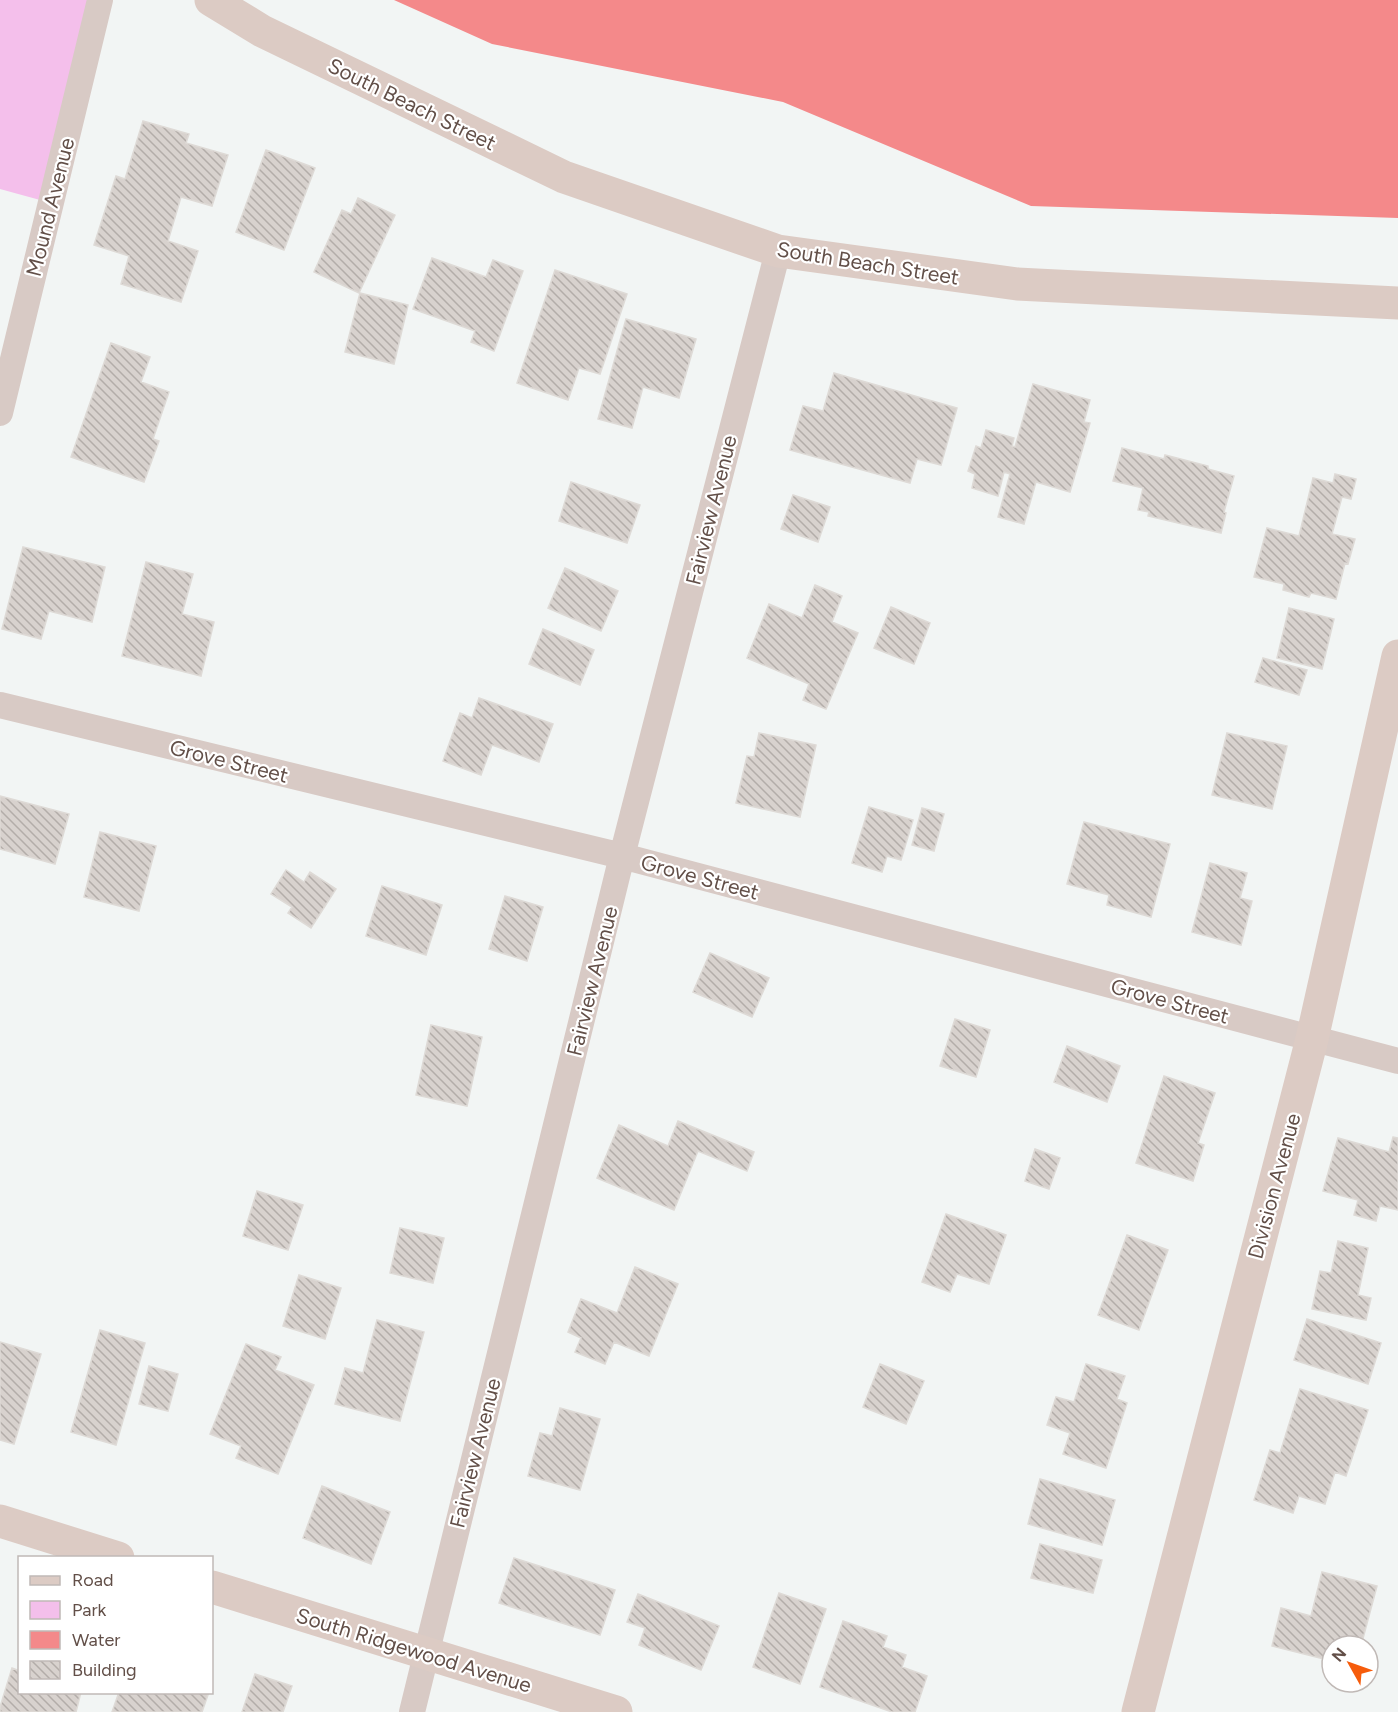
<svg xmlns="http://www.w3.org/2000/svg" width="1398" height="1712" font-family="Figtree,sans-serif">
<defs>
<pattern id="building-back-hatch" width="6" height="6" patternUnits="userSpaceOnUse" patternTransform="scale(1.5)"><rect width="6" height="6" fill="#d8d2ce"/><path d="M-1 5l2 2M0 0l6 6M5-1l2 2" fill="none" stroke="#b3ada9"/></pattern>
</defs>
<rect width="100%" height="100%" fill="#f2f5f4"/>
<path fill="#f4bfeb" d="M0 0H100L51 203 0 189Z"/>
<path fill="#f4898a" d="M394 0H1398V218L1031 206 783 102 492 44Z"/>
<path fill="url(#building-back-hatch)" stroke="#dedad6" stroke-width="1.5" d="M143 121 189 134 186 143 228 155 212 206 181 197 168 241 198 251 181 302 121 284 129 256 94 245 116 176 125 179Z
M266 150 315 168 284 250 236 232Z
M358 198 395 215 359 293 314 272 342 210 351 214Z
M432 258 486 277 493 260 523 271 494 351 471 342 475 331 413 309Z
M555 270 627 294 600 374 579 368 568 400 517 383Z
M360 293 408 305 394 364 345 352Z
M626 319 696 339 679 398 643 387 632 428 598 419Z
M111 343 150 357 141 382 169 392 153 439 159 441 144 482 71 457Z
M834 373 957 408 941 465 917 459 910 483 790 450 803 406 823 411Z
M1033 384 1090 400 1084 422 1090 423 1070 492 1036 482 1024 524 998 517 1010 474 1004 472 998 496 972 488 975 474 968 471 976 446 981 448 986 430 1014 438 1012 446 1015 447Z
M1122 448 1164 459 1165 455 1208 466V469L1234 476 1224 512 1226 513 1221 533 1148 516 1149 512 1138 510 1143 488 1113 481Z
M1335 474 1356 479 1351 499 1342 497 1332 534 1355 539 1348 564 1345 563 1336 599 1311 593 1309 597 1283 590 1284 584 1254 577 1267 528 1299 536 1313 478 1333 483Z
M571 482 640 505 627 543 559 521Z
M793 495 830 507 818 542 781 529Z
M23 547 105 567 92 622 49 611 41 639 2 629Z
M146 562 193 574 182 614 214 622 201 676 122 656Z
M565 568 618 591 601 631 548 608Z
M815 585 842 596 832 622 858 633 826 709 803 700 809 684 747 658 769 604 802 618Z
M891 607 930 623 914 664 874 648Z
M1289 608 1334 619 1322 669 1277 658Z
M543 629 594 650 580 685 529 664Z
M1263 658 1307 670 1299 695 1255 682Z
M479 698 553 724 539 762 492 745 481 775 443 761 460 713 472 718Z
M759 733 816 745 800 817 736 803 747 756 754 757Z
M1227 733 1287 746 1272 809 1212 795Z
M0 796 69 814 55 864 0 849Z
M869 807 913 820 901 860 887 856 882 872 852 863Z
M922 808 944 814 934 851 912 845Z
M1084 822 1170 844 1151 917 1107 905 1109 895 1067 884Z
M100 832 156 846 139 911 84 897Z
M1210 863 1247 873 1240 898 1252 901 1241 945 1192 932Z
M286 870 304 882 310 872 336 889 311 928 288 913 292 907 271 894Z
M382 886 442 905 426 955 366 936Z
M505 896 543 907 527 961 489 949Z
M710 953 769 978 752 1017 693 992Z
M955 1019 990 1030 976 1077 940 1066Z
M431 1025 482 1037 467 1106 416 1095Z
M1067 1046 1120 1066 1107 1102 1054 1082Z
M1164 1076 1215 1093 1198 1143 1204 1145 1193 1181 1136 1163Z
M678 1121 754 1152 747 1171 698 1151 674 1210 597 1178 619 1125 668 1146Z
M1393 1137 1398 1138V1210L1380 1206 1376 1221 1354 1215 1358 1200 1323 1191 1338 1138 1389 1152Z
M1035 1149 1060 1158 1049 1189 1025 1181Z
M257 1191 303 1205 288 1250 243 1236Z
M946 1214 1006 1235 989 1284 957 1274 950 1292 922 1282Z
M400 1228 444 1238 433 1283 390 1273Z
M1127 1235 1168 1250 1139 1330 1098 1315Z
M1338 1241 1368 1248 1358 1295 1371 1298 1366 1320 1312 1309 1320 1271 1331 1273Z
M635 1267 678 1284 649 1356 614 1342 605 1364 575 1352 581 1338 568 1332 581 1299 617 1313Z
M299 1275 341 1288 325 1339 283 1326Z
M1307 1319 1381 1343 1368 1384 1294 1360Z
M377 1320 424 1332 400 1421 335 1404 345 1368 363 1373Z
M100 1330 145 1343 116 1445 71 1432Z
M0 1342 41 1354 14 1444 0 1440Z
M246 1344 281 1357 275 1370 314 1385 278 1474 236 1458 241 1446 210 1434Z
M880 1364 924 1381 906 1424 863 1407Z
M1086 1364 1125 1376 1117 1399 1127 1403 1106 1468 1063 1454 1070 1433 1047 1425 1056 1397 1074 1402Z
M149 1366 178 1374 168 1411 139 1404Z
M1300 1389 1368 1410 1346 1476 1335 1472 1325 1504 1299 1496 1293 1513 1254 1500 1270 1450 1280 1453Z
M560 1408 600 1419 580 1490 528 1476 540 1433 552 1436Z
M1040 1479 1115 1500 1102 1545 1028 1524Z
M322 1486 390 1512 371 1564 303 1538Z
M1040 1544 1102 1560 1093 1593 1031 1578Z
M514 1558 615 1590 600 1635 499 1603Z
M1322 1572 1377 1586 1361 1646H1332V1661L1272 1646 1281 1608 1311 1616Z
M779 1593 826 1609 800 1684 753 1667Z
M638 1594 719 1626 701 1670 639 1645 645 1628 627 1622Z
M843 1621 887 1636 883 1647 906 1655 902 1667 927 1676 915 1712H892L820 1687Z
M12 1668 20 1671V1692H81L76 1712H0V1707Z
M255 1674 292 1686 283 1712H242Z
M119 1692H209L202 1712H112Z"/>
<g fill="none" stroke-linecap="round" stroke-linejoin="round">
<path stroke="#d8cac5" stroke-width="26" d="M0 413 100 0
M0 705 622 856 1398 1061
M412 1712 622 856 778 251"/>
<path stroke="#dccbc4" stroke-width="33" d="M211 0 262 31 564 177 778 251 1017 284 1398 303
M0 1521 118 1558
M212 1587 616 1712
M1138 1712 1312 1039 1398 656"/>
</g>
<g text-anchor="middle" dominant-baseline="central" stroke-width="4.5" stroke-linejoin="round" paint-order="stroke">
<g font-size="21" fill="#624f48" stroke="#fff">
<text transform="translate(412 104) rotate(26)">South Beach Street</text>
<text transform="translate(50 207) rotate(-76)">Mound Avenue</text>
<text transform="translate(868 263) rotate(9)">South Beach Street</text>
<text transform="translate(711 510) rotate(-76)">Fairview Avenue</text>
<text transform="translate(229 761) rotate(14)">Grove Street</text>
<text transform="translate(700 877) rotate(15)">Grove Street</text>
<text transform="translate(592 981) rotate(-76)">Fairview Avenue</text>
<text transform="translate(1170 1001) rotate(15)">Grove Street</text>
<text transform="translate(1274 1186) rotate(-75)">Division Avenue</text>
<text transform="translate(475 1453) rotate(-76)">Fairview Avenue</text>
<text transform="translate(414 1650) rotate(17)">South Ridgewood Avenue</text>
</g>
</g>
<rect x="18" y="1556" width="195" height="138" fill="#ffffff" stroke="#c0b9b6" stroke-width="1.5"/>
<rect x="30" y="1576" width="30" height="9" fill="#dccbc4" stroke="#c0b9b6" stroke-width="1.5"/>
<text x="72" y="1586" font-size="18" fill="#624f48">Road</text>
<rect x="30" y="1601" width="30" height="18" fill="#f4bfeb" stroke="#c0b9b6" stroke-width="1.5"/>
<text x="72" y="1616" font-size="18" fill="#624f48">Park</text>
<rect x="30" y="1631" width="30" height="18" fill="#f4898a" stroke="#c0b9b6" stroke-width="1.5"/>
<text x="72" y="1646" font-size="18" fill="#624f48">Water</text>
<rect x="30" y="1661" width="30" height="18" fill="url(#building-back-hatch)" stroke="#c0b9b6" stroke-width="1.5"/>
<text x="72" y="1676" font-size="18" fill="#624f48">Building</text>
<g transform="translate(1350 1664) rotate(310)"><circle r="28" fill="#ffffff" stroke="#c0b9b6" stroke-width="1.5"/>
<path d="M0-4.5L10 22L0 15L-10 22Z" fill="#f65c0b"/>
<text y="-9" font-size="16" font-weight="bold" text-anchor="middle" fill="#624f48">N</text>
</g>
</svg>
